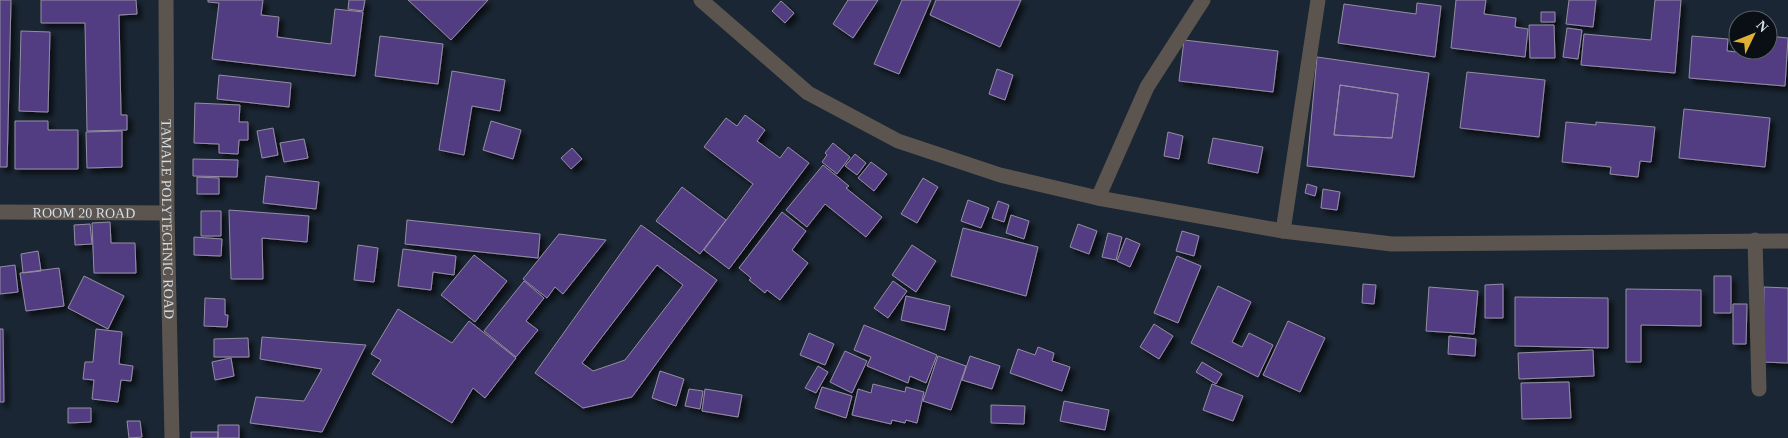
<svg xmlns="http://www.w3.org/2000/svg" width="1788" height="438" font-family="'Times New Roman',serif">
<defs>
<filter id="shadow"><feDropShadow dx="4.5" dy="4.5" stdDeviation="2.5" flood-color="#0009"/></filter>
</defs>
<rect width="100%" height="100%" fill="#1a2633"/>
<path fill="#533c82" stroke="#938ea2" fill-rule="evenodd" filter="url(#shadow)" d="M0 0H11L7 167H0Z
M41 0H136L137 14 119 15 121 115H127V130L87 131 85 23H41Z
M208 0H263L261 15 279 17 277 37 331 44 335 9 363 12 355 76 212 59 219 3 208 2Z
M349 0H365L363 11 348 9Z
M408 0H488L451 40Z
M848 0H878L853 38 833 24Z
M902 0H931L899 74 874 64Z
M936 0H1021L1000 47 930 15Z
M1456 0H1486L1484 14 1516 18 1515 27 1528 29 1525 57 1451 48Z
M1569 0H1596L1593 27 1566 24Z
M1655 0H1681L1675 73 1581 65 1584 34 1651 40Z
M781 1 794 13 785 23 772 11Z
M1417 3 1441 6 1435 57 1338 43 1344 4 1416 14Z
M1541 12H1555V22H1541Z
M1529 25H1554L1555 58H1530Z
M1567 28 1582 30 1578 59 1563 57Z
M21 31 50 32 48 112 19 111Z
M380 36 443 44 438 84 375 76Z
M1692 36 1728 39 1727 51 1759 54V50H1768V36L1788 38 1785 86 1689 78Z
M1184 40 1278 51 1273 92 1179 81Z
M1317 57 1429 73 1414 177 1307 166ZM1340 85 1398 94 1392 138 1334 135Z
M997 69 1013 75 1005 100 989 94Z
M452 71 505 80 500 111 472 106 464 155 439 150Z
M1467 72 1545 80 1539 137 1460 128Z
M219 75 291 83 289 107 217 99Z
M1340 85 1398 94 1392 138 1334 135Z
M195 103 240 105 239 122H248V140H239L238 154 219 153V144L194 143Z
M1684 109 1770 118 1765 167 1679 158Z
M745 115 765 130 757 141 780 158 788 147 809 163 729 269 704 250 753 184 704 147 726 118 737 126Z
M15 121H48V130H78V169H15Z
M491 121 521 130 513 159 483 150Z
M1566 122 1596 125V122L1655 127 1651 162 1640 161 1638 177 1610 174 1611 167 1562 162Z
M273 128 278 155 262 158 257 131Z
M122 131V167L87 168 86 132Z
M1168 132 1183 136 1179 159 1164 156Z
M1213 138 1263 147 1258 173 1208 163Z
M304 139 308 158 284 162 280 143Z
M833 143 850 157 837 174 822 162 827 155 825 153Z
M572 148 582 159 571 169 561 158Z
M855 154 866 163 857 175 845 166Z
M193 159 238 160 237 177 193 176Z
M871 162 887 174 874 191 858 178Z
M823 165 849 186 846 188 882 217 866 237 825 204 807 227 786 210Z
M266 176 319 182 316 209 263 203Z
M197 177 219 178V194H197Z
M923 178 938 187 917 223 901 214Z
M1307 184 1317 187 1315 196 1305 193Z
M682 187 726 220 700 254 656 221Z
M1323 189 1340 192 1337 210 1321 208Z
M968 200 989 208 981 228 961 221Z
M998 201 1009 205 1004 222 992 218Z
M229 210 309 216 307 242 262 238 263 279H231Z
M201 211H221V236H201Z
M782 212 806 231 792 250 808 263 780 300 767 290 765 293 749 280 751 278 739 268Z
M1011 215 1029 221 1024 239 1006 233Z
M407 220 540 234 538 258 405 244Z
M110 222 111 243H135L136 273H94L92 223Z
M90 224 92 244 75 245 74 225Z
M1078 224 1097 231 1089 254 1070 247Z
M641 225 717 280 632 397 583 408 535 373ZM657 265 683 285 625 360 593 371 582 363Z
M963 228 1038 247 1026 296 951 276Z
M1182 231 1199 236 1194 256 1176 251Z
M1108 233 1122 237 1116 260 1102 257Z
M559 234 606 240 563 294 555 287 547 298 523 279Z
M194 237 222 239 221 256 194 255Z
M1126 238 1140 244 1130 267 1117 261Z
M358 245 378 248 374 282 354 280Z
M912 245 936 261 916 292 892 275Z
M403 249 456 256 454 275 433 272 431 290 398 286Z
M38 251 41 271 23 273 21 254Z
M474 255 507 281 475 322 441 295Z
M1177 256 1201 266 1178 323 1154 313Z
M15 265 18 292 0 294V267Z
M59 268 64 306 26 311 20 273Z
M84 276 124 296 108 329 68 308Z
M1714 276H1731V313H1714Z
M524 281 544 298 526 321 538 330 516 357 484 331Z
M893 281 907 291 888 318 874 308Z
M1363 284 1376 285 1374 304 1362 303Z
M1503 284V318H1485V285Z
M1218 286 1251 302 1232 342 1242 347 1249 333 1273 345 1258 377 1191 343Z
M1429 287 1478 291 1474 334 1426 331Z
M1764 287 1788 288V363L1763 362Z
M1626 289 1701 290V326L1641 325V362H1626Z
M906 296 950 306 945 330 901 320Z
M1515 297 1608 298V348L1515 346Z
M205 298 225 299V315H228L227 327 204 326Z
M1733 304H1747L1746 344H1733Z
M398 309 452 343 469 321 516 358 485 398 473 388 452 423 372 374 381 360 371 354Z
M1288 321 1325 338 1300 392 1263 375Z
M1154 324 1173 336 1159 359 1140 347Z
M864 325 937 355 926 383 910 376 908 383 867 366 871 357 854 350Z
M0 329H3L4 402H0Z
M96 329 122 332 119 364 133 366 131 381 121 380 118 402 92 399 94 380 83 379 85 362H93Z
M809 333 834 344 825 365 800 355Z
M1449 336 1476 339 1475 356 1448 354Z
M262 337 366 345 322 432 250 423 256 397 304 401 322 369 260 359Z
M248 338 249 357H214V339Z
M1038 347 1054 353 1052 361 1070 367 1062 391 1010 373 1018 349 1035 355Z
M1593 350 1594 376 1519 379 1518 353Z
M845 351 867 361 852 393 830 382Z
M938 356 966 366 951 410 923 401Z
M970 356 1000 366 992 389 962 380Z
M231 358 234 376 215 380 212 362Z
M1202 362 1222 374 1216 384 1196 372Z
M818 366 828 372 816 393 805 388Z
M660 371 684 379 676 406 652 398Z
M1569 382 1571 418 1522 419 1521 383Z
M873 384 905 392 906 387 924 392 917 423 906 420 905 423 892 420 891 424 852 415 858 389 871 393Z
M1212 384 1243 396 1233 421 1203 410Z
M822 387 852 396 846 418 815 408Z
M689 389 703 391 700 409 685 406Z
M705 389 742 395 738 417 702 411Z
M1064 401 1109 410 1105 430 1060 421Z
M991 405 1025 406 1024 424 991 423Z
M68 408H91V422L68 423Z
M127 421H140L142 437 129 438Z
M218 425H239V438H218Z
M191 432H218V438H191Z"/>
<g fill="none" stroke-linecap="round" stroke-linejoin="round">
<g stroke="#5c554f" stroke-width="15">
<path id="s1" d="M166 0 167 213 172 438"/>
<path d="M701 0 808 93 898 141 1000 175 1098 198 1283 231 1392 244 1788 241"/>
<path d="M1098 198 1147 87 1203 0"/>
<path id="s2" d="M0 212 167 213"/>
<path d="M1283 231 1318 0"/>
<path d="M1755 240 1759 389"/>
</g>
</g>
<g text-anchor="middle" dominant-baseline="central" stroke-width="4" stroke-linejoin="round" paint-order="stroke">
<g font-size="14" fill="#d5dde6" stroke="#090f14">
<text stroke="none"><textPath href="#s2" startOffset="84">ROOM 20 ROAD</textPath></text>
<text stroke="none"><textPath href="#s1" startOffset="219">TAMALE POLYTECHNIC ROAD</textPath></text>
</g>
</g>
<g transform="translate(1753 35) rotate(47)"><circle r="24" fill="#090f14" stroke="#5b6168"/>
<path d="M0-4L9 19L0 12L-9 19Z" fill="#e0b034"/>
<text y="-8" font-size="14" font-weight="bold" text-anchor="middle" fill="#d5dde6">N</text>
</g>
</svg>
